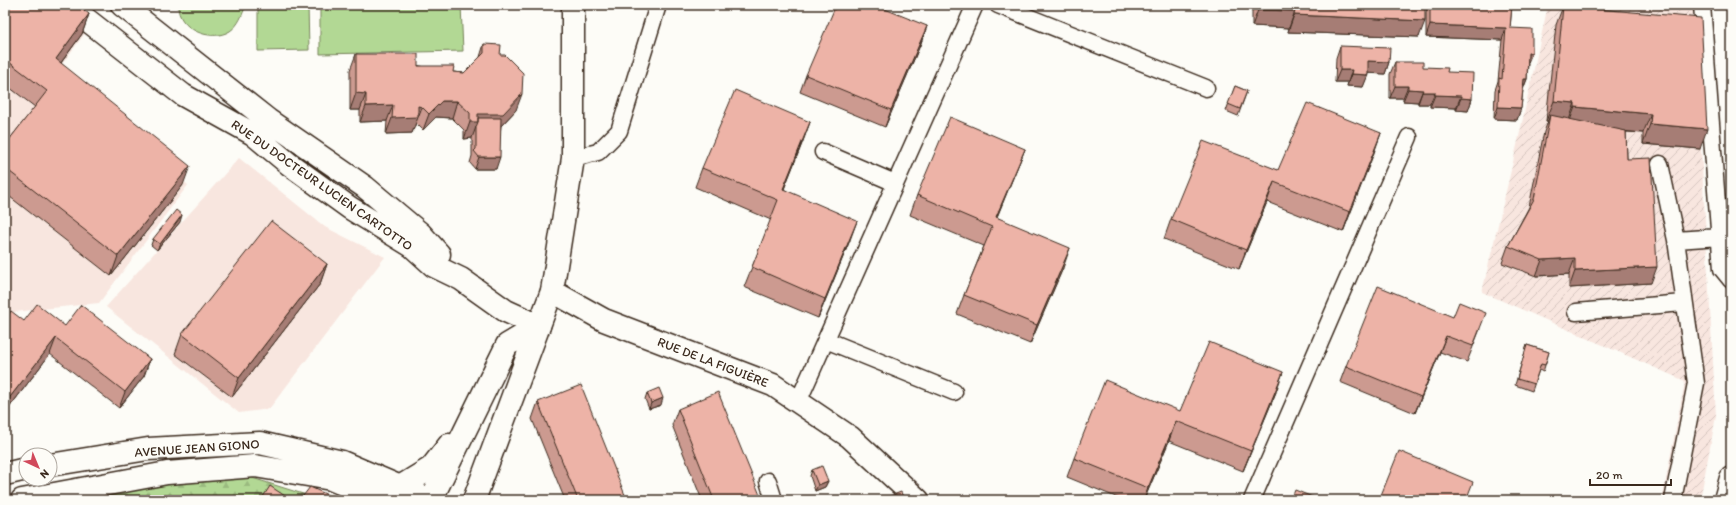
<svg xmlns="http://www.w3.org/2000/svg" width="1736" height="505" font-family="Itim,sans-serif">
<defs>
<pattern id="industrial-furrows" width="10" height="10" patternUnits="userSpaceOnUse"><rect width="10" height="10" fill="#f8e6df"/><path d="M-1 1l2-2M0 10L10 0M9 11l2-2" fill="none" stroke="#d6c5bf"/></pattern>
<pattern id="forest-firs" width="22" height="20" patternUnits="userSpaceOnUse"><rect width="22" height="20" fill="#b2d894"/><path d="M5 1l3.5 6h-7zM16 11l3.5 6h-7z" fill="#9aba7f"/></pattern>
</defs>
<rect width="100%" height="100%" fill="#fdfcf7"/>
<filter id="ink" filterUnits="userSpaceOnUse"><feTurbulence type="fractalNoise" baseFrequency=".025" numOctaves="2"/><feDisplacementMap in="SourceGraphic" scale="8" xChannelSelector="R" yChannelSelector="G"/><feConvolveMatrix kernelMatrix="1 2 1 2 8 2 1 2 1" color-interpolation-filters="sRGB"/></filter>
<g filter="url(#ink)">
<path fill="#f8e6df" d="M5 5H55L86 32 53 76 188 185 99 303 5 313Z
M239 158 325 227 385 257 269 409 239 413 106 307Z"/>
<path fill="url(#industrial-furrows)" d="M1548 5H1693L1716 416 1700 500H1662L1685 381 1482 292 1518 141Z"/>
<path fill="#b2d894" stroke="#768159" d="M178 5H246C242 15 239 25 230 31 211 43 177 29 178 5Z
M258 5H308L309 50 258 51Z
M320 5H461L463 51 320 54Z"/>
<path fill="url(#forest-firs)" stroke="#768159" d="M246 476 322 500 295 497 294 500H78L173 481Z"/>
<g fill="none" stroke-linecap="round" stroke-linejoin="round">
<defs>
<path id="lane" d="M998 5 1206 88
M1702 5 1722 269 1731 280
M823 152 895 183
M573 158 598 152 619 131 658 5
M1660 164 1676 240 1696 383 1673 500
M1676 240 1720 237
M1576 312 1683 303
M826 340 954 392
M798 402 975 5
M768 481 774 500
M1252 500 1409 137"/>
<path id="street" d="M68 5 183 95 253 134 289 164 350 208 412 246 434 266 461 279 506 311 539 326
M122 5 268 120 365 187 421 234 439 254
M552 291 604 320 773 385 850 437 918 500"/>
<path id="secondary" d="M50 465 148 449 260 443 342 462 431 500
M5 474 26 469
M400 487 431 468 449 445
M22 500 167 473 255 466 331 479 381 500
M431 500 507 345 539 326
M474 500 552 291 573 158V5
M1725 500 1731 478"/>
</defs>
<use href="#lane" stroke="#3b2a1e" stroke-width="19"/>
<use href="#street" stroke="#3b2a1e" stroke-width="25"/>
<use href="#secondary" stroke="#3b2a1e" stroke-width="25"/>
<use href="#lane" stroke="#fdfcf7" stroke-width="16"/>
<use href="#street" stroke="#fdfcf7" stroke-width="22"/>
<use href="#secondary" stroke="#fdfcf7" stroke-width="22"/>
</g>
<path fill="#cc9a90" stroke="#3b2a1e" d="M5 5 89 14 82 34 61 63 183 185 111 276 5 193V145L35 107 5 84Z
M1252 5H1425L1419 37 1288 32 1289 28 1252 26Z
M1429 5H1512L1510 28 1528 64 1527 79 1523 90 1521 108 1517 120 1494 119 1495 90 1498 81 1502 40 1426 37V12Z
M1563 6 1700 149 1643 144V133L1626 132 1627 159 1651 283 1569 288V274L1536 276 1502 263 1508 246 1529 207 1544 132 1548 121H1546L1556 25Z
M927 26 921 43 885 127 800 92 806 75Z
M484 44 500 55 516 110 501 126 496 169H475L470 163 472 156V138L464 139V130L452 118 436 117 423 130 416 123 412 133 386 134 387 121 360 122V110H350V70L356 54 453 72 464 73 480 57Z
M1340 46 1389 62 1385 74 1368 73 1363 87 1347 86 1348 82H1335L1336 58Z
M1395 62 1447 72 1472 99 1468 111 1456 110V108L1430 107V104H1418V102L1403 101V98H1390V74Z
M1235 86 1247 91 1238 116 1226 111Z
M810 122 803 141 784 189 850 240 818 318 744 287 752 267 771 220 695 187 702 168Z
M1381 133 1343 232 1267 202 1239 269 1164 239 1171 219 1278 170Z
M1025 149 1017 168 997 217 1063 268 1030 344 957 314 964 295 984 246 910 215 917 195Z
M180 222 157 250 151 245 153 239Z
M327 264 320 284 232 397 175 354 182 334Z
M1453 317 1480 329 1467 362 1440 352 1415 413 1340 382 1346 366Z
M5 319 24 321 65 326 150 359 144 376 119 408 50 354 5 413Z
M1527 345 1549 352 1543 372 1539 370 1532 391 1515 385Z
M1276 392 1243 471 1169 441 1144 500H1123L1067 477 1074 458 1180 411Z
M647 393 661 405 649 409 645 399Z
M538 402 627 500H565L532 419Z
M678 409 762 500H702L672 425Z
M812 470 828 481 825 487 815 491 810 476Z"/>
<path fill="#a67d75" stroke="#3b2a1e" d="M1258 10 1295 11 1289 28 1252 26Z
M89 14 82 34 49 79 56 59Z
M1294 15 1425 21 1419 37 1288 32Z
M1430 25 1506 28 1502 40 1426 37Z
M927 26 921 43 885 127 891 110Z
M1528 53H1532L1527 65Z
M1368 61 1389 62 1385 74 1363 73Z
M1340 70H1352L1348 82H1335Z
M1351 74 1368 75 1363 87 1347 86Z
M1524 79H1527L1522 91Z
M1395 86H1408L1403 98H1390Z
M1408 89 1423 90 1418 102 1403 101Z
M1422 92H1435L1430 104H1418Z
M356 93 366 94 360 110H350Z
M522 94 516 110 497 130 476 127 472 138 464 139 470 122 478 114Z
M1435 95 1461 96 1456 108 1430 107Z
M1461 98 1472 99 1468 111 1456 110Z
M442 101H457L452 118 436 117 423 130 429 114Z
M1554 101 1575 103 1568 123 1550 115 1548 121H1546Z
M393 105 387 121 360 122 366 106Z
M418 106 422 107 412 133 386 134 392 118Z
M1498 107 1521 108 1517 120 1494 119Z
M1575 107 1651 114 1643 133 1568 126Z
M810 122 803 141 776 209 783 189Z
M1650 124 1707 129 1700 149 1643 144Z
M1381 133 1374 153 1343 232 1350 212Z
M1025 149 1017 168 989 236 996 217Z
M479 157H500L496 169H475Z
M190 166 183 185 111 276 118 256Z
M1274 182 1267 202 1239 269 1246 250Z
M182 215 180 222 157 250 160 244Z
M857 221 850 240 818 318 825 299Z
M1070 248 1063 268 1030 344 1037 325Z
M1575 258 1569 274 1536 276 1542 260Z
M327 264 320 284 232 397 239 378Z
M1657 267 1651 283 1569 288 1575 271Z
M1446 336 1440 352 1415 413 1421 397Z
M56 338 50 354 5 413 10 397Z
M150 359 144 376 119 408 125 392Z
M1283 372 1276 392 1243 471 1251 451Z
M663 398 661 405 649 409 651 403Z
M1176 421 1169 441 1144 500 1148 488Z
M828 481 825 487 815 491 818 485Z"/>
<path fill="#edb3a7" stroke="#3b2a1e" d="M5 5H78L89 14 56 59 190 166 118 256 5 168V145L47 91 5 59V27L8 23 5 21Z
M836 5H875L927 26 891 110 806 75Z
M1258 5H1425V21L1294 15 1295 11 1258 10Z
M1430 5H1512L1510 28 1532 29V53H1528L1527 79H1524L1521 108 1498 107 1499 78 1502 79 1506 28 1430 25Z
M1563 6 1701 18 1707 129 1650 124 1651 114 1575 107V103L1554 101Z
M484 44 501 45 500 55H505L523 73 522 94 503 114H478V122H470V113L457 101H442L429 114 422 107 418 106V117L392 118 393 105 366 106V94L356 93V54H418V66H454L453 72 464 73 484 53Z
M1340 46 1390 48 1389 62 1368 61V75L1351 74 1352 70H1340Z
M1395 62H1423V67L1448 68 1447 72 1473 73 1472 99 1461 98V96L1435 95V92H1422L1423 90 1408 89V86H1395Z
M1235 86 1247 91 1240 109 1228 104Z
M735 90 810 122 783 189 857 221 825 299 752 267 778 200 702 168Z
M1307 103 1381 133 1350 212 1274 182 1246 250 1171 219 1203 141 1278 170Z
M1550 115 1626 131 1627 159 1651 158 1657 267 1575 271V258L1542 260 1508 246 1534 199Z
M950 117 1025 149 996 217 1070 248 1037 325 964 295 992 227 917 195Z
M478 118H501L500 157H479L474 151 476 149V127L478 122Z
M176 210 182 215 160 244 153 239Z
M271 221 327 264 239 378 182 334Z
M1378 286 1453 317 1459 302 1486 313 1473 346 1446 336 1421 397 1346 366Z
M37 304 65 326 81 305 150 359 125 392 56 338 10 397 5 393V319L11 311 24 321Z
M1209 342 1283 372 1251 451 1176 421 1148 488 1074 458 1105 380 1180 411Z
M1527 345 1549 352 1545 365 1541 364 1534 384 1517 379Z
M581 385 627 500H578L538 402Z
M659 388 663 398 651 403 647 393Z
M718 392 762 500H714L678 409Z
M1399 451 1473 482 1466 500H1379Z
M822 466 828 481 818 485 812 470Z
M270 486 291 500H261Z
M310 487 339 500H300Z
M1295 490 1320 500H1291Z
M901 492 904 500H880Z"/>
</g>
<g text-anchor="middle" dominant-baseline="central" stroke-width="3" stroke-linejoin="round" paint-order="stroke">
<g font-size="13" fill="#3b2a1e" stroke="#fdfcf7">
<text transform="translate(322 185) rotate(35)">RUE DU DOCTEUR LUCIEN CARTOTTO</text>
<text transform="translate(713 362) rotate(21)">RUE DE LA FIGUIÈRE</text>
<text transform="translate(197 448) rotate(-4)">AVENUE JEAN GIONO</text>
</g>
</g>
<rect width="1736" height="505" fill="none" stroke="#fdfcf7" stroke-width="20"/>
<rect x="10" y="10" width="1716" height="485" fill="none" stroke="#3b2a1e" stroke-width="1.5" filter="url(#ink)"/>
<g transform="translate(38 467) rotate(136)"><circle r="19" fill="#fdfcf7" stroke="#afa8a0"/>
<path d="M0-3L7 15L0 10L-7 15Z" fill="#d1495b"/>
<text y="-6" font-size="11" font-weight="bold" text-anchor="middle" fill="#3b2a1e">N</text>
</g>
<path d="M1590 479v6h81v-6" fill="none" stroke="#3b2a1e" stroke-width="2"/>
<text x="1596" y="479" font-size="12" fill="#3b2a1e" stroke="#fdfcf7" stroke-width="3" paint-order="stroke">20 m</text>
</svg>
